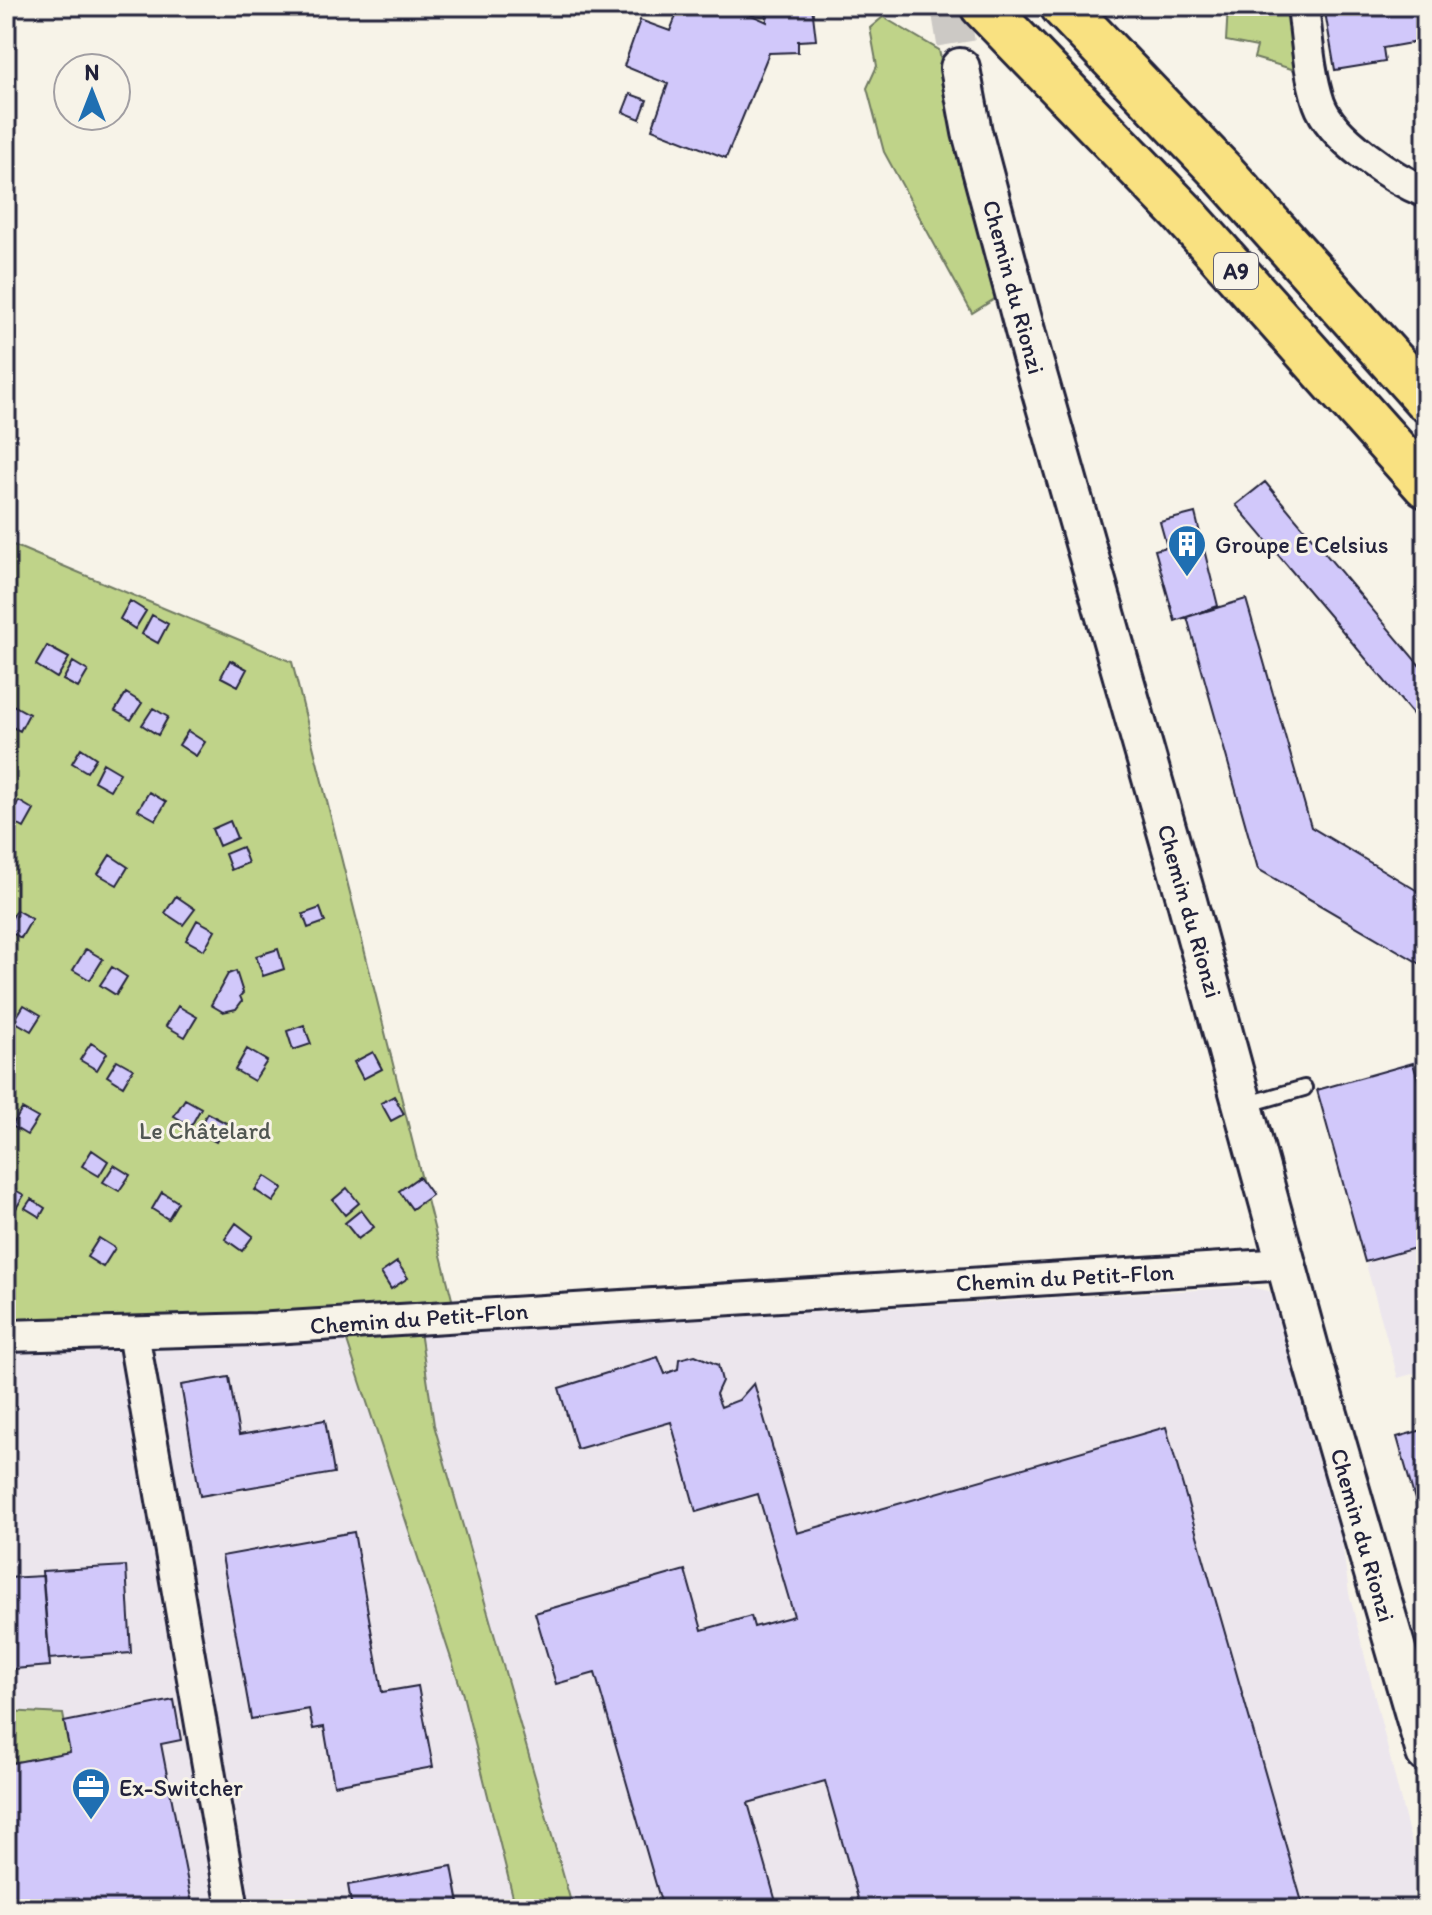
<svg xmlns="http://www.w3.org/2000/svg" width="1432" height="1915" font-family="Itim,sans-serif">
<rect width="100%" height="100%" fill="#f7f3e8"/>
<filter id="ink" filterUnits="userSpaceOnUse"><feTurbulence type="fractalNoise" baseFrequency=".0125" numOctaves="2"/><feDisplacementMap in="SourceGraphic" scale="16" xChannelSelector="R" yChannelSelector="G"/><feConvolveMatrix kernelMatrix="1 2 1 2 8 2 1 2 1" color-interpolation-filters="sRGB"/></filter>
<g filter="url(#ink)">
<path fill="#ece6ed" d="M1426 1057V1370L1398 1378 1317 1090Z
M1249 1287 1269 1291 1289 1311 1332 1468 1349 1593 1408 1830 1426 1889V1909H574L434 1425 418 1317 613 1324Z
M341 1323 463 1695 515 1909H6V1336Z"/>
<path fill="#bfd389" stroke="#707a62" stroke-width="2" d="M1228 6H1292L1302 72 1254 58 1257 47 1226 41Z
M883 17 939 50 969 199 996 298 972 313 884 152 867 88 877 66 870 28Z
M6 542 292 662 456 1315 418 1318 434 1425 573 1909H516L463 1695 341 1323 6 1336Z
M6 1711 63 1714 70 1752 6 1764Z"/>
<path fill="#d1c8fa" stroke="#22223b" stroke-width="2" d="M680 6H732L767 22 766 6H812L816 40 798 41V52L769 53 726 158 652 129 668 84 624 66 640 20 670 31Z
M1330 6H1426V57L1420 58 1417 42 1383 48 1385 62 1335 70 1325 12 1330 11Z
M630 94 647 100 640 119 623 112Z
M1265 482 1426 673V730L1236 505Z
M1195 513 1218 606 1175 621 1155 550 1167 547 1160 522Z
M1246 599 1311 827 1426 896V967L1258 869 1187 617Z
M130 601 146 611 135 629 120 619Z
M152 615 168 624 158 643 142 634Z
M47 646 69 658 57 678 36 665Z
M230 660 247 669 238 686 221 677Z
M73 662 88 671 78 688 63 680Z
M126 693 142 703 131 720 115 711Z
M13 705 29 714 20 731 6 724V717Z
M153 708 168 717 158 735 142 725Z
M188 731 205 742 196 756 179 745Z
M81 748 96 758 87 772 72 763Z
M103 763 120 773 110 790 94 781Z
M149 792 166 802 156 820 138 810Z
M19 801 34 810 24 828 8 819Z
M230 821 237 838 219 846 212 829Z
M242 847 248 863 231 870 225 854Z
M110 855 128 867 117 885 98 874Z
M176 896 195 909 183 925 165 913Z
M320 908 325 922 308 928 303 914Z
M16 910 32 919 21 938 6 929Z
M197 920 215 930 204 950 186 940Z
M86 949 103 959 90 980 73 970Z
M278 949 284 969 263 976 256 956Z
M112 967 127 977 116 995 100 985Z
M236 971 243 993 240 996 242 1001 236 1009 223 1012 211 1005 228 974Z
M24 1005 41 1015 31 1031 14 1021Z
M178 1006 197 1017 185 1037 166 1026Z
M304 1025 311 1044 293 1050 287 1031Z
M91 1043 107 1053 97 1070 80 1060Z
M247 1049 267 1061 254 1081 235 1070Z
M373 1052 382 1069 363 1079 354 1062Z
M117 1060 133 1069 123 1086 107 1076Z
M1413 1063 1426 1108V1245L1365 1262 1317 1090Z
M394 1096 404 1114 391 1121 381 1103Z
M185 1099 201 1108 191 1126 174 1116Z
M22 1109 38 1118 27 1135 12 1126Z
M207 1113 226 1123 216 1142 197 1132Z
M92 1150 108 1161 99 1176 82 1166Z
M114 1165 130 1175 119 1191 103 1182Z
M265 1176 283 1188 273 1202 255 1190Z
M419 1177 432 1195 412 1209 399 1191Z
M10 1187 24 1195 12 1215 6 1211V1195Z
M347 1188 359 1203 345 1215 333 1200Z
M162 1192 178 1202 168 1219 152 1209Z
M31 1199 45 1208 40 1217 25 1208Z
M361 1210 374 1227 358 1239 345 1223Z
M236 1223 253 1236 242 1251 225 1239Z
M99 1238 115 1248 103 1267 87 1257Z
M397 1262 408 1278 391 1289 381 1273Z
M695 1355 718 1365 722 1381 716 1394 721 1407 739 1400 754 1383 797 1533 1166 1427 1304 1909H861L825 1781 748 1803 778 1909H663L595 1673 556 1684 535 1613 685 1570 702 1630 751 1616 754 1627 794 1616 758 1494 696 1512 671 1422 577 1449 559 1388 658 1357 665 1374 678 1369 679 1359Z
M229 1377 239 1435 325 1420 334 1473 200 1496 181 1385Z
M1426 1429V1538L1397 1437Z
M354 1532 382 1692 418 1686 433 1767 334 1785 324 1727 313 1729 309 1709 251 1719 222 1556Z
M126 1566 131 1653 49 1659 42 1571Z
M43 1576 50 1666 14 1669V1688H6V1578Z
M174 1700 181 1740 161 1744 193 1909H12L6 1878V1764L70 1752 64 1722Z
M452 1866 460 1909H352L348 1885Z"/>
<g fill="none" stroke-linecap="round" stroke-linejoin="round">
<path stroke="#ccc9c5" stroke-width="38" stroke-dasharray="38 19" stroke-linecap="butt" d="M950 6 960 68"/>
<defs>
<path id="service" d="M1245 1105 1304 1088"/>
<path id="minor" d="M1303 6C1307 38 1309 73 1319 103 1331 138 1393 179 1426 192
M133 1333 233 1909
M6 1336 256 1329 1287 1264"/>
<path id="tertiary" d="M960 68 972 132 1032 357 1187 901 1312 1359 1426 1753"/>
<path id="motorway" d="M983 6 1183 213 1426 485
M1063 6 1222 172 1426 399"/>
</defs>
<use href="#service" stroke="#22223b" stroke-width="20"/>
<use href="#minor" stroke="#22223b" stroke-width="36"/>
<use href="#tertiary" stroke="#22223b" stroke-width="44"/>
<use href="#motorway" stroke="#22223b" stroke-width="50"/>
<use href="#service" stroke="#f7f3e8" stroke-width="14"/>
<use href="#minor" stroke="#f7f3e8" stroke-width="30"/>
<use href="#tertiary" stroke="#f7f3e8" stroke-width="38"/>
<use href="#motorway" stroke="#f9e181" stroke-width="44"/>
</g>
</g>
<defs>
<symbol id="building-pin" viewBox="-11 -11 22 30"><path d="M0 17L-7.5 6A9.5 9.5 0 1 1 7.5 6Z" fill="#1f6fb2" stroke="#f7f3e8"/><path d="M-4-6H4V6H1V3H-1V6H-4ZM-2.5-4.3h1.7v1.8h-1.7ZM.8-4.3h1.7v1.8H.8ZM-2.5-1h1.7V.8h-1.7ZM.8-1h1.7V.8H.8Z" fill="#fff"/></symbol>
<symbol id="office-pin" viewBox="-11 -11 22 30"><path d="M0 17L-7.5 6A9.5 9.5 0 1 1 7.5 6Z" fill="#1f6fb2" stroke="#f7f3e8"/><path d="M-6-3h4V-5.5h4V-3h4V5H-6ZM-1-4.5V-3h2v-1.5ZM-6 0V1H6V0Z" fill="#fff"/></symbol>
</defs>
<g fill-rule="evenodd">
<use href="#building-pin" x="1165" y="522" width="44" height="60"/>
<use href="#office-pin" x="69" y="1765" width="44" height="60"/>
</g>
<g text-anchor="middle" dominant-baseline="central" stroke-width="6" stroke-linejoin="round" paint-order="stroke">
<rect fill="#f7f3e8" stroke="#62616f" stroke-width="2" x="1214" y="253" width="44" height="36" rx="6"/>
<g font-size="22" font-weight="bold" fill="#22223b">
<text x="1236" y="271">A9</text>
</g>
<g font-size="24" fill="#22223b" stroke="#f7f3e8">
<text transform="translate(1014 287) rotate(75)">Chemin du Rionzi</text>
<text transform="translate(1190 911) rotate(74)">Chemin du Rionzi</text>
<text transform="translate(1065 1277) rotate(-3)">Chemin du Petit-Flon</text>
<text transform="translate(419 1318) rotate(-4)">Chemin du Petit-Flon</text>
<text transform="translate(1363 1535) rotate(74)">Chemin du Rionzi</text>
</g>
<g font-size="24" fill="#22223b" stroke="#f7f3e8" text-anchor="start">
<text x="1215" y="544">Groupe E Celsius</text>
<text x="119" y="1787">Ex-Switcher</text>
</g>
<g font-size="24" fill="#515752" stroke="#f7f3e8">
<text x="205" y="1130">Le Châtelard</text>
</g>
</g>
<rect width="1432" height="1915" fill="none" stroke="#f7f3e8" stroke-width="32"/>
<rect x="16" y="16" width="1400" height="1883" fill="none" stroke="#22223b" stroke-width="3" filter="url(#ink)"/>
<g transform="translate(92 92)"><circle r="38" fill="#f7f3e8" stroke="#a29fa3" stroke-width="2"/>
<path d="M0-6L14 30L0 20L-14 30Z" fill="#1f6fb2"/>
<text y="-12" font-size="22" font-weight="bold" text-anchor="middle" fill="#22223b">N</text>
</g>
</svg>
